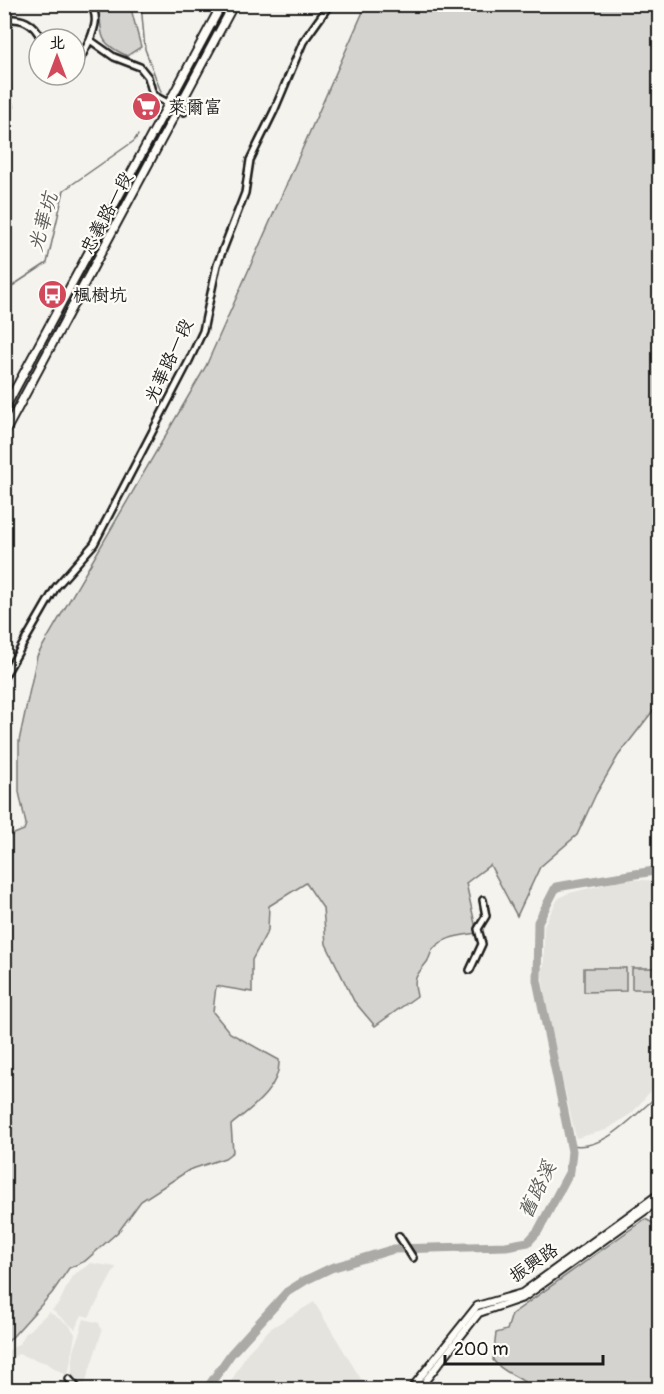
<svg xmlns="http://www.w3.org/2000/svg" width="664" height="1394" font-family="Pangolin,'LXGW WenKai TC',sans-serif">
<rect width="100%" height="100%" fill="#f4f3ee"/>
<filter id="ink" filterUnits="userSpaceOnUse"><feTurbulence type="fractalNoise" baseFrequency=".0167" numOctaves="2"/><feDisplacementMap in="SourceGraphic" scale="12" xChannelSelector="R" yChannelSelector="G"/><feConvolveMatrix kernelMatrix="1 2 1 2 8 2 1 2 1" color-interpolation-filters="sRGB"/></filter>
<g filter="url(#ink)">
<path fill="#e4e3de" d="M625 879 659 881V1085L653 1088 632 1113 606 1130 576 1138 548 1017 541 967 544 966V925L558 899 566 894Z
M91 1263 116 1267 89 1317 82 1315 75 1329 52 1310 59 1303 72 1276Z
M314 1302 367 1389H227L247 1353 270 1329Z
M49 1312 69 1325 75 1334 68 1376 46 1363 18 1354 11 1359 5 1353 20 1343 26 1333Z
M84 1319 99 1323 102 1331 84 1387 75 1383 71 1377 74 1351Z"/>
<path fill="#d4d3cf" stroke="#787876" stroke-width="1.5" d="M97 5H130L141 47 127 56C92 39 106 35 97 5Z
M366 5H659V703L618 756 596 794 577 835 540 867 517 916 490 865 466 883 477 933C460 936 445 936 433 949 430 953 430 958 427 962 417 975 412 977 417 996L375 1026 354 1001 326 944 323 908 306 883 269 906 268 930 252 960V992L216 986 213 1012 230 1033 279 1060C281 1088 250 1109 231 1125L233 1152 225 1158 189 1170 141 1201 119 1231 85 1261 69 1268 52 1293 5 1345 4 838 24 830 26 824 19 792V741L37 656 206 366Z
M584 968H626V991L584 992Z
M632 968H659V989H632Z
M645 1219 659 1226V1389H532C522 1376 503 1374 493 1360L496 1333 507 1330 512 1314Z"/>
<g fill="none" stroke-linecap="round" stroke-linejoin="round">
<path stroke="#72716f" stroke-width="1.5" d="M141 4 145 49 161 92
M4 296 15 284 47 263 64 190 134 141 138 135
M571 1145C606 1152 635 1113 660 1094"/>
<path stroke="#abaaa6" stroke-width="9" d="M206 1390 231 1354 287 1292 306 1280 331 1268 394 1249 506 1246 528 1242 538 1231 570 1171 572 1151 537 980 538 922 556 887 660 870"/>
<defs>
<path id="minor" d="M90 4C99 16 95 27 90 40
M4 19C22 18 34 22 41 39
M4 56 9 113 4 137
M75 69 90 40 114 57 140 67 148 77 153 95 184 112
M46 75 61 77 69 75
M4 677 56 587 94 544 188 363 203 331 217 265 245 193 250 160 274 111 303 42 330 4
M470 970 482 944 478 929 486 916 483 900
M399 1236 413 1258
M69 1379 79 1390"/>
<path id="tertiary" d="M410 1390 477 1306 522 1293 660 1193
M418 1390 479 1313 523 1298 660 1200"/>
<path id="secondary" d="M4 410 222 4
M4 434 234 4"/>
</defs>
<use href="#minor" stroke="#1c1c1c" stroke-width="10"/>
<use href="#tertiary" stroke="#1c1c1c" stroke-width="10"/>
<use href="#secondary" stroke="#1c1c1c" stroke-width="11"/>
<use href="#minor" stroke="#fdfcf7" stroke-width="5"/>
<use href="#tertiary" stroke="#fdfcf7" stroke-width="6"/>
<use href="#secondary" stroke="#fdfcf7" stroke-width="7"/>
</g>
</g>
<defs>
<symbol id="supermarket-disc" viewBox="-11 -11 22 22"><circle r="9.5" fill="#d1495b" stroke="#fdfcf7"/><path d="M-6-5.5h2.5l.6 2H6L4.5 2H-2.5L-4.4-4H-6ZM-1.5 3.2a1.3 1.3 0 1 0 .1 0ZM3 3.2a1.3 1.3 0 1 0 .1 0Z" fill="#fff"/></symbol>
<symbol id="bus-disc" viewBox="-11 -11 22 22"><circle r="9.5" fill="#d1495b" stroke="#fdfcf7"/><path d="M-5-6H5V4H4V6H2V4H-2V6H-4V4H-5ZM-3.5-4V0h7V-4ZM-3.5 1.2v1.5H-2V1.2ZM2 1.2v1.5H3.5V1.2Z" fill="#fff"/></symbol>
</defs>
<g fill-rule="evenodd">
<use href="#supermarket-disc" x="130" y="90" width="33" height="33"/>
<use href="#bus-disc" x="36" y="278" width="33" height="33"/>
</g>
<g text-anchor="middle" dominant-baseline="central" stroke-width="4.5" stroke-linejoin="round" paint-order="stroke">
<g font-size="18" fill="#1c1c1c" stroke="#fdfcf7" text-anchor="start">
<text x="168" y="107">萊爾富</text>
<text x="73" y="295">楓樹坑</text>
</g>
<g font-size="18" fill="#1c1c1c" stroke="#fdfcf7">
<text transform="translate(107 213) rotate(-62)">忠義路一段</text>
<text transform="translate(169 361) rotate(-65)">光華路一段</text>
<text transform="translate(534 1263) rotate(-34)">振興路</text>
</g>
<g font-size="20" font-style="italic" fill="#5c5c5a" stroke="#fdfcf7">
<text transform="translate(43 222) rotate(-74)">光華坑</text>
<text transform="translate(537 1190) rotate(-64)">舊路溪</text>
</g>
</g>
<rect width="664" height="1394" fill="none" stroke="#fdfcf7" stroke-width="24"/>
<rect x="12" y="12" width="640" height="1370" fill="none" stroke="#1c1c1c" stroke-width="2" filter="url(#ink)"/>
<g transform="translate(57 57)"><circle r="28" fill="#fdfcf7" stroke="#a3a29f" stroke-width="1.5"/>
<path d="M0-4.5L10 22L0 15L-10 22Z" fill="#d1495b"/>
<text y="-9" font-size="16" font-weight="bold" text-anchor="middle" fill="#1c1c1c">北</text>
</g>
<path d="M445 1355v9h158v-9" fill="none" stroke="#1c1c1c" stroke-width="3"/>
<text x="454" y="1355" font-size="18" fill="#1c1c1c" stroke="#fdfcf7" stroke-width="4.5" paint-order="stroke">200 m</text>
</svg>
